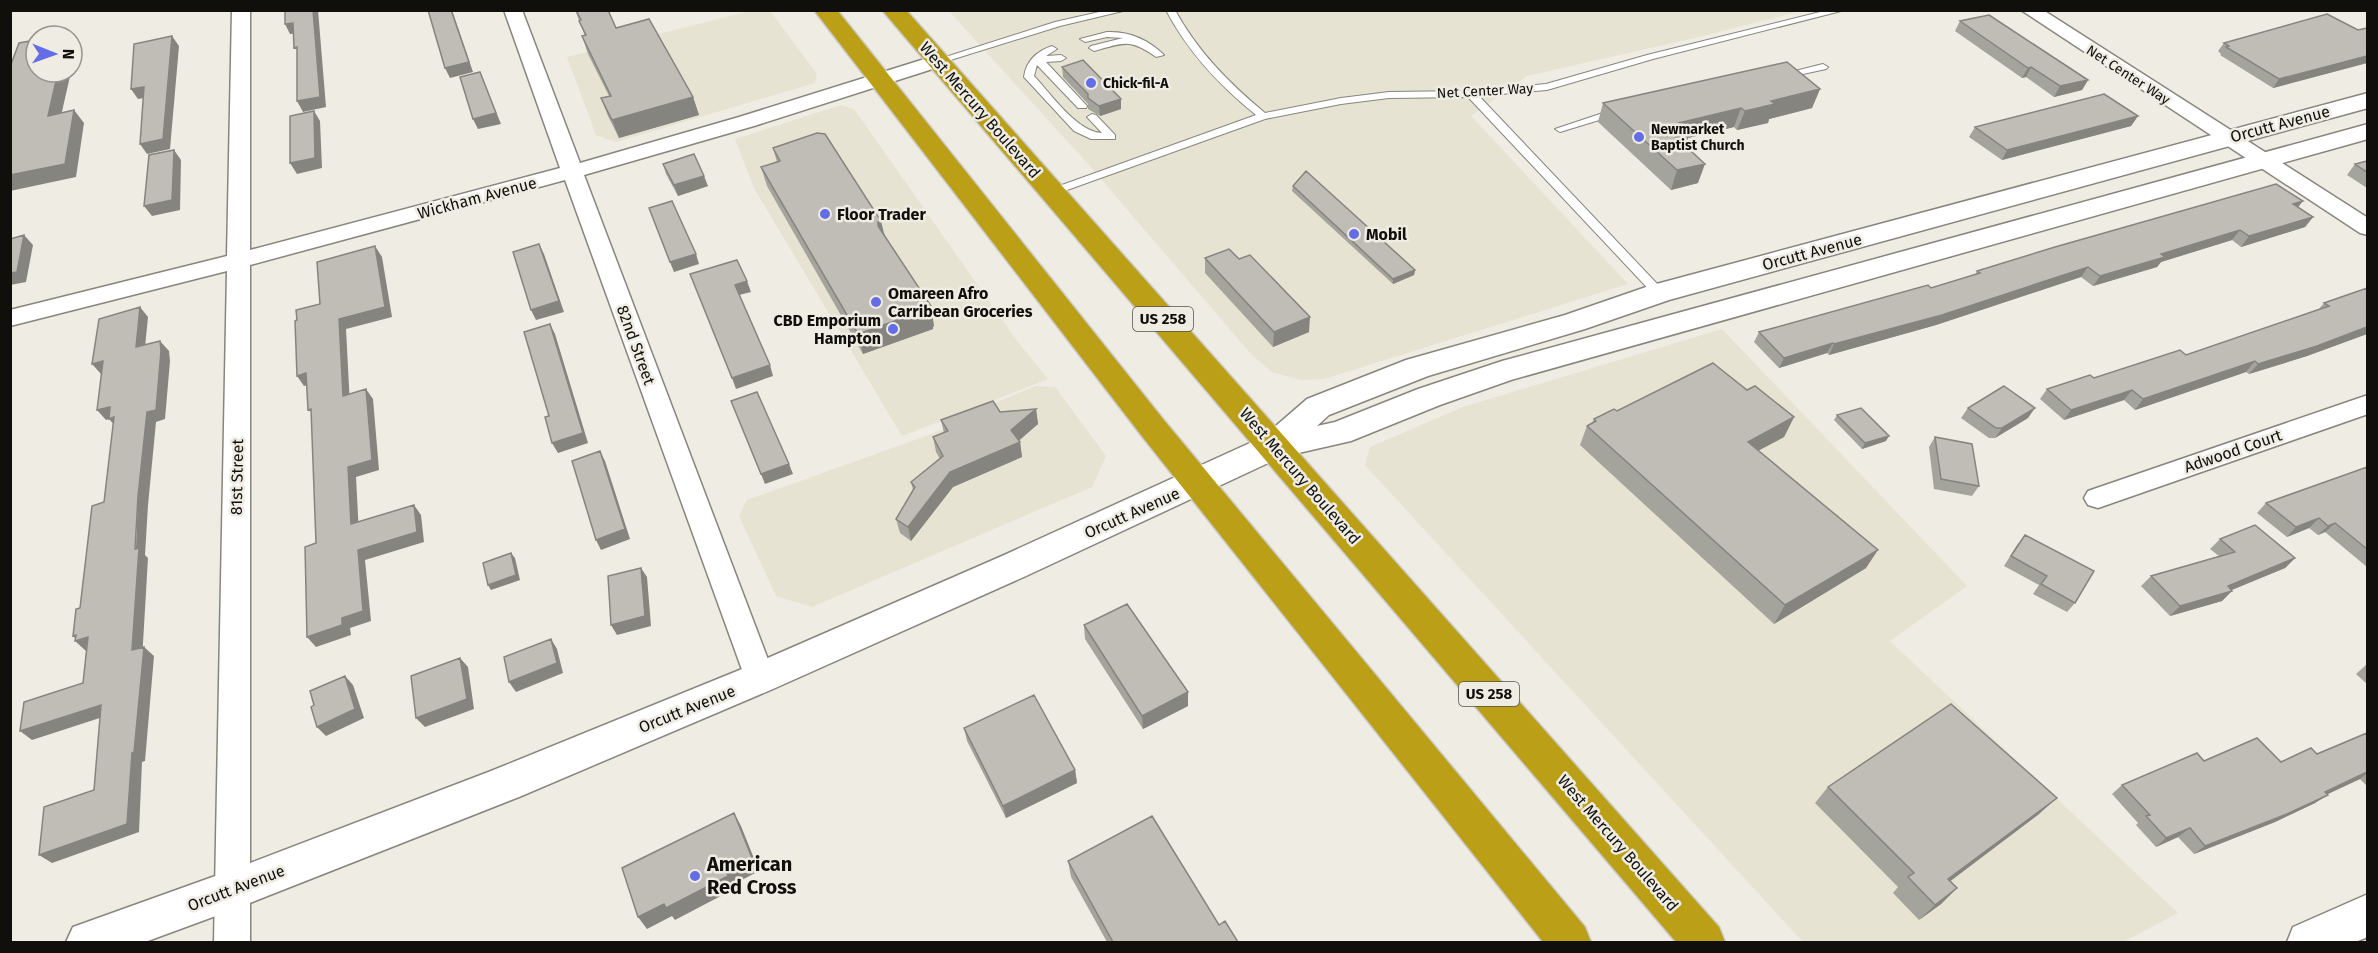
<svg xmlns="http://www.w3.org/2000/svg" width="2378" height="953" font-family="'Fira Sans',sans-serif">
<rect width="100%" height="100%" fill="#eeece3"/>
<path fill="#e6e3d2" d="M750 11H770L817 74 815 83 616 142 596 135 567 57Z
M949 11H1801L1703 36 1527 76 1471 116 1628 284 1324 379 1301 380 1272 372 1252 355 1089 165Z
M841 105 854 109 1017 341 1048 379 902 436 754 188 735 139Z
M1722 329 1967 586 1890 641 2178 913 2123 942H1803L1365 465 1370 447 1463 407Z
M1036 386 1055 387 1106 456 1092 487 812 607 776 596 739 516 747 500 940 431 995 403Z"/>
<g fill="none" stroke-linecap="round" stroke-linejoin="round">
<defs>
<path id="lane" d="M1108 10H1127L1060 26 941 63 933 61 1055 22Z
M1166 10H1175C1198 52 1229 83 1265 113L1341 98 1389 92 1471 91 1546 84 1647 55 1828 10H1845L1653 59 1547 90 1479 96 1663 290 1665 293 1663 296H1655L1468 97 1389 98 1341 104 1265 119 1056 194H1048V190L1256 115C1219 85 1188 52 1166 10Z
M1107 32C1129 31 1149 40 1164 55L1156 57C1129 38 1124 43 1094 51L1089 48 1091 46 1123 38 1107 37 1085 42 1080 39Z
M1052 46 1057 49 1046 56 1061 55 1066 58 1061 61 1046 62 1087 106 1086 108H1078L1037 65 1034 76C1051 94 1077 132 1102 133L1087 117 1092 114 1096 115 1115 135V139H1091L1074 131 1024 77C1026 61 1037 51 1052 46Z
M1823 64 1828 67 1826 69 1780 79 1775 76Z
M1615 109 1619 110V114L1560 132 1555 129Z"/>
<path id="street" d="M232 10H250V250L560 168 504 10H522L580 163 739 117 931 57H945L948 61 945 65 754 126 584 175 775 678 771 687 760 691 749 687 745 678 565 180 250 265V942H214L227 271 10 326V310L227 256Z
M2021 10H2043L2368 218V235L2360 233Z
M2368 395V414L2098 508 2088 505 2084 498 2088 491Z"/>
<path id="secondary" d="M2368 93V108L1669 300 1585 329 1428 376 1329 415 1317 426 1335 422 1418 389 1502 361 2368 124V139L1511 380 1440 405 1351 441 1281 457 1026 576 773 689 519 797 232 910 145 942H66L73 927 232 870 491 771 747 667 1002 556 1263 437 1307 399 1406 360 1565 315 1649 286Z
M2368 894V937L2355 942H2287L2293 927Z"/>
<path id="highway" d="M814 10H837L1163 419 1585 927 1591 942H1543L1141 435Z
M882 10H906L1719 927 1725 942H1676Z"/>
</defs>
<use href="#lane" stroke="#87857d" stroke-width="2"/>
<use href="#street" stroke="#87857d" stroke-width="3"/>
<use href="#secondary" stroke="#87857d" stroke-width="3"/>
<use href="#highway" stroke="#cacaca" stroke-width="3"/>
<use href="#lane" fill="#fff" fill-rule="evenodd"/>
<use href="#street" fill="#fff" fill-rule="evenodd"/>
<use href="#secondary" fill="#fff" fill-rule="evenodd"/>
<use href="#highway" fill="#bb9f16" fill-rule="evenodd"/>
</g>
<path fill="#a4a39c" d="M575 10H608L616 28 693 97 699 115 619 138 608 116 601 98 609 96 588 54 582 36H585Z
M1960 21 2088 80 2082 90 2054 97 2026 77 2022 78 1955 31Z
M2367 28V63L2273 88 2220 55 2221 54 2218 51 2224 43 2358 30Z
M1062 67 1121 109 1100 116 1088 109V104L1063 77Z
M1820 89 1812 108 1769 119 1768 123 1737 130 1734 127 1688 138 1686 146 1698 183 1671 190 1598 122 1603 103Z
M2138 116 2131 126 2002 160 1969 137 1975 127Z
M773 148 884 234 934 326 933 327V329L863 354 767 186 761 167 777 162Z
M2367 161V188L2347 175 2355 164Z
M663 164 708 186 678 196 666 174Z
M1293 186 1415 270 1414 275 1393 284 1292 191Z
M2298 207 2313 217 2305 227 2241 247 2232 240 2161 262 2157 267 2093 286 2081 277 1936 325 1829 355 1827 353 1779 368 1754 342 1759 332 1931 288 1975 275 1977 271Z
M1205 258 1239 259 1309 332 1273 347 1205 273Z
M2367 288V334L2307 356 2249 374 2246 372 2135 410 2124 400 2064 420 2040 399 2047 389 2186 355 2319 309 2324 303Z
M1747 390 1794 417 1784 437 1758 450 1866 568 1774 624 1580 445 1587 426 1592 423 1594 419 1617 411Z
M1968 408 2028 418 1995 438H1989L1961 418Z
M1036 409 1038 424 1019 440 1020 442 1022 457 953 487 911 541 900 533 896 519 913 490 911 482 940 459 936 452 933 437 944 433 941 420Z
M1837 415 1886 441 1862 449 1834 420Z
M1935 437 1979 486 1972 496 1934 489 1929 447Z
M2367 467V567L2325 532 2318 535 2309 528 2287 537 2257 513 2266 503Z
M2025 535 2075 603 2067 612 2033 594 2039 585 2004 566 2017 545Z
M2220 539 2295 558 2285 568 2232 590 2222 601 2170 616 2141 586 2151 576 2219 556 2210 549Z
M1084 625 1188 706 1143 729 1085 639Z
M2367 664V684L2356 674Z
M964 728 1075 770 1077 783 1006 818 967 741Z
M2367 733V786L2360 779 2327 794 2315 803 2275 822 2194 854 2178 837 2156 847 2136 825 2138 823 2112 794 2122 785 2204 761 2281 762 2317 754Z
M1828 787 2039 814 1950 881 1957 888 1941 904 1919 920 1893 893 1898 887 1815 803Z
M1068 861 1238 942H1107L1071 877Z"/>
<path fill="#86847f" d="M313 10H318L326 107 303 112 297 101Z
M451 10H452L473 72 450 78 445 68Z
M293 23 299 33 290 34 285 24Z
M172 36 179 46 170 149 147 154 140 144Z
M72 41 76 47 72 66Z
M2367 56V63L2273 88 2279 79Z
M2031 67 2026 77 2022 78 2028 68Z
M58 72H71L58 129 48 116Z
M480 72 501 124 478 129 473 119Z
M2088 80 2082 90 2054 97 2060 86Z
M144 87 151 97 138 99 131 89Z
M1820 89 1812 108 1769 119 1768 123 1737 130 1745 111 1771 101Z
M693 97 699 115 619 138 612 120Z
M1121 99V109L1100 116 1099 106Z
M1741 108 1734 127 1688 138 1683 153 1669 156 1679 123Z
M74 110 84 123 76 177 10 191V175Z
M314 111 320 121 322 168 297 174 290 163Z
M2138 116 2131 126 2002 160 2007 150Z
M174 150 181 160 180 210 152 216 144 206Z
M1705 164 1698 183 1671 190 1677 170Z
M704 176 708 186 678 196 674 185Z
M2303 201 2295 211 2293 204Z
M2313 217 2305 227 2241 247 2249 236Z
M881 221 886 241 878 226V222Z
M2240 230 2232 240 2161 262 2157 267 2093 286 2100 276 2161 254Z
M24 235 33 245 26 282 10 285V273Z
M539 244 544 254 564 312 536 320 531 310Z
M375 246 382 257 392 317 346 329 350 406 343 396 339 319Z
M696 254 699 264 674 272 670 262Z
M2088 267 2081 277 1936 325 1829 355 1834 344Z
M1415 270 1414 275 1393 284V279Z
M747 281 751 292 739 295 735 285Z
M931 306 934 326 933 327V329L863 354 858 334Z
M140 307 148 317 144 357 136 347Z
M1310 317 1309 332 1273 347 1274 332Z
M550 324 555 334 588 443 558 453 552 443Z
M2367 327V334L2307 356 2249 374 2258 364Z
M160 341 169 351 170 361 165 419 156 422 148 505 145 555 148 558 142 660 132 650 138 496 147 412Z
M1833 343 1827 353 1779 368 1784 358Z
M103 361 101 374 92 364Z
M2255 361 2246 372 2135 410 2143 399Z
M770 365 773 376 736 389 732 378Z
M306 373 314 384 304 386 297 376Z
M366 389 373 399 379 470 356 477 359 534 351 524 348 467Z
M2132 390 2124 400 2064 420 2071 410Z
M110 407 118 429 109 419 106 420 97 410Z
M2035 408 2028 418 1995 438 2002 428Z
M1036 409 1038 424 1014 445 1011 430Z
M1794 417 1784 437 1739 461 1748 442Z
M1889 436 1886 441 1862 449 1865 443Z
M1020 442 1022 457 953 487 911 541 908 527 950 472Z
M600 451 605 461 630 539 601 550 596 540Z
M789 464 793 474 765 484 761 474Z
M414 505 421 515 424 542 365 560 371 621 350 628 351 635 316 647 307 637 358 550Z
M2319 518 2309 528 2287 537 2296 527Z
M2335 523 2325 532 2318 535 2328 526Z
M1878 550 1866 568 1774 624 1785 605Z
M511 553 515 558 520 580 491 590 488 585Z
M2295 558 2285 568 2224 593 2232 591 2222 601 2170 616 2180 606Z
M641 568 647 577 651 626 617 635 611 625Z
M76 635 88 637 86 651 75 641H78L73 636Z
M551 639 557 649 563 673 516 692 509 682Z
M144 647 154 656 145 761 142 762 139 832 52 863 39 855 132 753Z
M460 658 468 667 474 709 425 727 416 718Z
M345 676 353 685 364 718 326 736 317 727Z
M1188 692V706L1143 729 1142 716Z
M101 705 112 714 32 740 20 731Z
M1075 770 1077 783 1006 818 1003 806Z
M2367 772V773L2360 779 2313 801 2325 792Z
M2328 795 2315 803 2275 822 2194 854 2205 846Z
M2057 798 2039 814 1932 895 1948 879Z
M734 813 741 826 759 871 734 884 736 888 675 920 672 916 647 929 638 917 726 871Z
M2190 828 2178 837 2156 847 2166 838Z
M1957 888 1941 904 1919 920 1935 905Z"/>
<path fill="#bfbdb5" stroke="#86847f" stroke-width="1.5" d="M285 10H313L320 97 297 101V47L294 48 293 23 285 24Z
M428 10H451L469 62 445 68Z
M576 10H608L616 28 649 19 693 97 612 120 601 98 611 96 582 36 586 35 579 21 581 20Z
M2327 14 2358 30 2367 28V56L2279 79 2226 47 2229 46 2224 43Z
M1989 15 2088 80 2060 86 2031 67 2028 68 1960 21Z
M172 36 163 139 140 144 144 87 131 89 134 44Z
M36 40V72H58L48 116 74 110 65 164 10 175V67L19 43Z
M1083 60 1121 99 1099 106 1088 98V94L1062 67Z
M1787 62 1820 89 1771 101 1775 104 1745 111 1741 108 1679 123 1690 133 1676 137 1705 164 1677 170 1603 103Z
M480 72 496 113 473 119 460 77Z
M2104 94 2138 116 2007 150 1975 127Z
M314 111 315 158 290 163V116Z
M817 133 825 134 881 221 878 222V226L931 306 928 307 929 309 858 334 761 167 780 161 773 148Z
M174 150 172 200 144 206 149 155Z
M694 154 704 176 674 185 663 164Z
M2367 161V172L2355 164Z
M1306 171 1415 270 1393 279 1293 186Z
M2276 184 2303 201 2293 204 2313 217 2249 236 2240 230 2161 254 2165 257 2100 276 2088 267 1942 315 1834 344 1833 343 1784 358 1759 332 1928 285 1931 288 1980 273 1977 271 2055 247Z
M672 201 696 254 670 262 649 208Z
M24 235 17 272 10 273V239Z
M539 244 559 301 531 310 513 252Z
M375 246 385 307 339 319 343 396 366 389 372 460 348 467 351 524 414 505 417 532 358 550 363 611 342 618V625L307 637 305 547 316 543 311 409 308 410 306 373 297 376 295 321 297 320 296 310 320 304 317 262Z
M1229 249 1239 259 1250 255 1310 317 1274 332 1205 258Z
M737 260 747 281 735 285 770 365 732 378 690 274Z
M2367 288V327L2317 346 2258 364 2255 361 2143 399 2132 390 2071 410 2047 389 2090 375 2094 378 2180 350 2186 355 2329 306 2324 303Z
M140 307 136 347 160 341 161 351 156 410 147 412 138 496 135 549 139 548 132 650 144 647 134 752 132 753 127 824 39 855 44 807 94 790 101 705 20 731 24 702 83 683 88 637 75 641 76 635 73 636 76 609 80 608 92 506 104 502 114 417 109 419 110 407 97 410 103 361 92 364 99 319Z
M550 324 583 433 552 443 545 417 549 416 524 332Z
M1713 363 1747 390 1755 386 1794 417 1748 442 1878 550 1785 605 1587 426 1596 421 1594 419 1614 409 1617 411Z
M2004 386 2035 408 2002 428H1996L1968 408Z
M757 392 789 464 761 474 731 401Z
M993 401 1000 412 1036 409 1011 430 1020 442 950 472 908 527 896 519 915 487 911 482 943 456 933 437 948 431 941 420Z
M1861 408 1889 436 1865 443 1837 415Z
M1935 437 1972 444 1979 486 1941 479Z
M600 451 625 529 596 540 572 461Z
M2367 467V549L2335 523 2328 526 2319 518 2296 527 2266 503Z
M2255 525 2295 558 2228 586 2232 591 2180 606 2151 576 2235 552 2220 539Z
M2025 535 2094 571 2075 603 2041 584 2047 576 2011 556Z
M511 553 516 575 488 585 483 563Z
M641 568 645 616 611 625 608 576Z
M1127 604 1188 692 1142 716 1084 625Z
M551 639 557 663 509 682 504 657Z
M460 658 467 699 416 718 411 676Z
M345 676 355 709 317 727 311 707 314 705 310 691Z
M1034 695 1075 770 1003 806 964 728Z
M1951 704 2057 798 1948 879 1957 888 1935 905 1908 877 1914 873 1828 787Z
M2367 733V772L2325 792 2328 795 2287 814 2205 846 2190 828 2166 838 2146 816 2150 815 2122 785 2197 753 2204 761 2257 738 2281 762 2311 748 2317 754Z
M734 813 752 858 726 871 728 876 666 908 664 904 638 917 622 868Z
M1152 816 1219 925 1225 921 1238 942H1113L1068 861Z"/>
<g fill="#646de6" stroke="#eeece3" stroke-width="2">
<circle cx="1091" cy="83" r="6"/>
<circle cx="1639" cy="137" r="6"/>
<circle cx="825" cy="214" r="6"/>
<circle cx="1354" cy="234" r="6"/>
<circle cx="876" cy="302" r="6"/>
<circle cx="893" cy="329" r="6"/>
<circle cx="695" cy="876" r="6"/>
</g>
<g text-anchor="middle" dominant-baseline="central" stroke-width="5" stroke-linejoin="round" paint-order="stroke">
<g font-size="14" fill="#100f0c" stroke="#eeece3">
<text transform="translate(2128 75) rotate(33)">Net Center Way</text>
<text transform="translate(1485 91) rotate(-3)">Net Center Way</text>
</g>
<g font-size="14" font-weight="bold" fill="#100f0c" stroke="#eeece3" text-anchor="start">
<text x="1103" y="83">Chick-fil-A</text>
<text x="1651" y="129">Newmarket<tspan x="1651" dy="16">Baptist Church</tspan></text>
</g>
<g fill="#eeece3" stroke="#53514c" stroke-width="1.5">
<rect x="1133" y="307" width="60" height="24" rx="4.5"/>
<rect x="1459" y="682" width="60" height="24" rx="4.5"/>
</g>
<g font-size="15" font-weight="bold" fill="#100f0c">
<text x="1163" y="319">US 258</text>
<text x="1489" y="694">US 258</text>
</g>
<g font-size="16" fill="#100f0c" stroke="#eeece3">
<text transform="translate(980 110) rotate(49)">West Mercury Boulevard</text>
<text transform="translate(2280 124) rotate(-15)">Orcutt Avenue</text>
<text transform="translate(477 198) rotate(-15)">Wickham Avenue</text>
<text transform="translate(1812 252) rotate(-15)">Orcutt Avenue</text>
<text transform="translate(636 345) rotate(70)">82nd Street</text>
<text transform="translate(2233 451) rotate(-19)">Adwood Court</text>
<text transform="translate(1300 476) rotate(49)">West Mercury Boulevard</text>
<text transform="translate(237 477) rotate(-89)">81st Street</text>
<text transform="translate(1132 513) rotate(-24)">Orcutt Avenue</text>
<text transform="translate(687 709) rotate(-22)">Orcutt Avenue</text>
<text transform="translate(1618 843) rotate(49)">West Mercury Boulevard</text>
<text transform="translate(236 888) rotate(-21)">Orcutt Avenue</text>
</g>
<g font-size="16" font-weight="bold" fill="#100f0c" stroke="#eeece3" text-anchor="start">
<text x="837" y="214">Floor Trader</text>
<text x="1366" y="234">Mobil</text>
<text x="888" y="293">Omareen Afro<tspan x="888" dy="18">Carribean Groceries</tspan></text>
<text x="881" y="320" text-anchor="end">CBD Emporium<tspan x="881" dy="18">Hampton</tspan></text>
</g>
<g font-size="20" font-weight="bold" fill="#100f0c" stroke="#eeece3" text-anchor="start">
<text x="707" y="864">American<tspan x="707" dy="23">Red Cross</tspan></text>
</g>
</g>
<rect width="2378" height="953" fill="none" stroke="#100f0c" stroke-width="24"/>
<g transform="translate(54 54) rotate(91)"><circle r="28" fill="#eeece3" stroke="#95948d" stroke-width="1.5"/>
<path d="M0-4.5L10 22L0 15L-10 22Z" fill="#646de6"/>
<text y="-9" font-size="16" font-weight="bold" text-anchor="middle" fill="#100f0c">N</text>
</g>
</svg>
